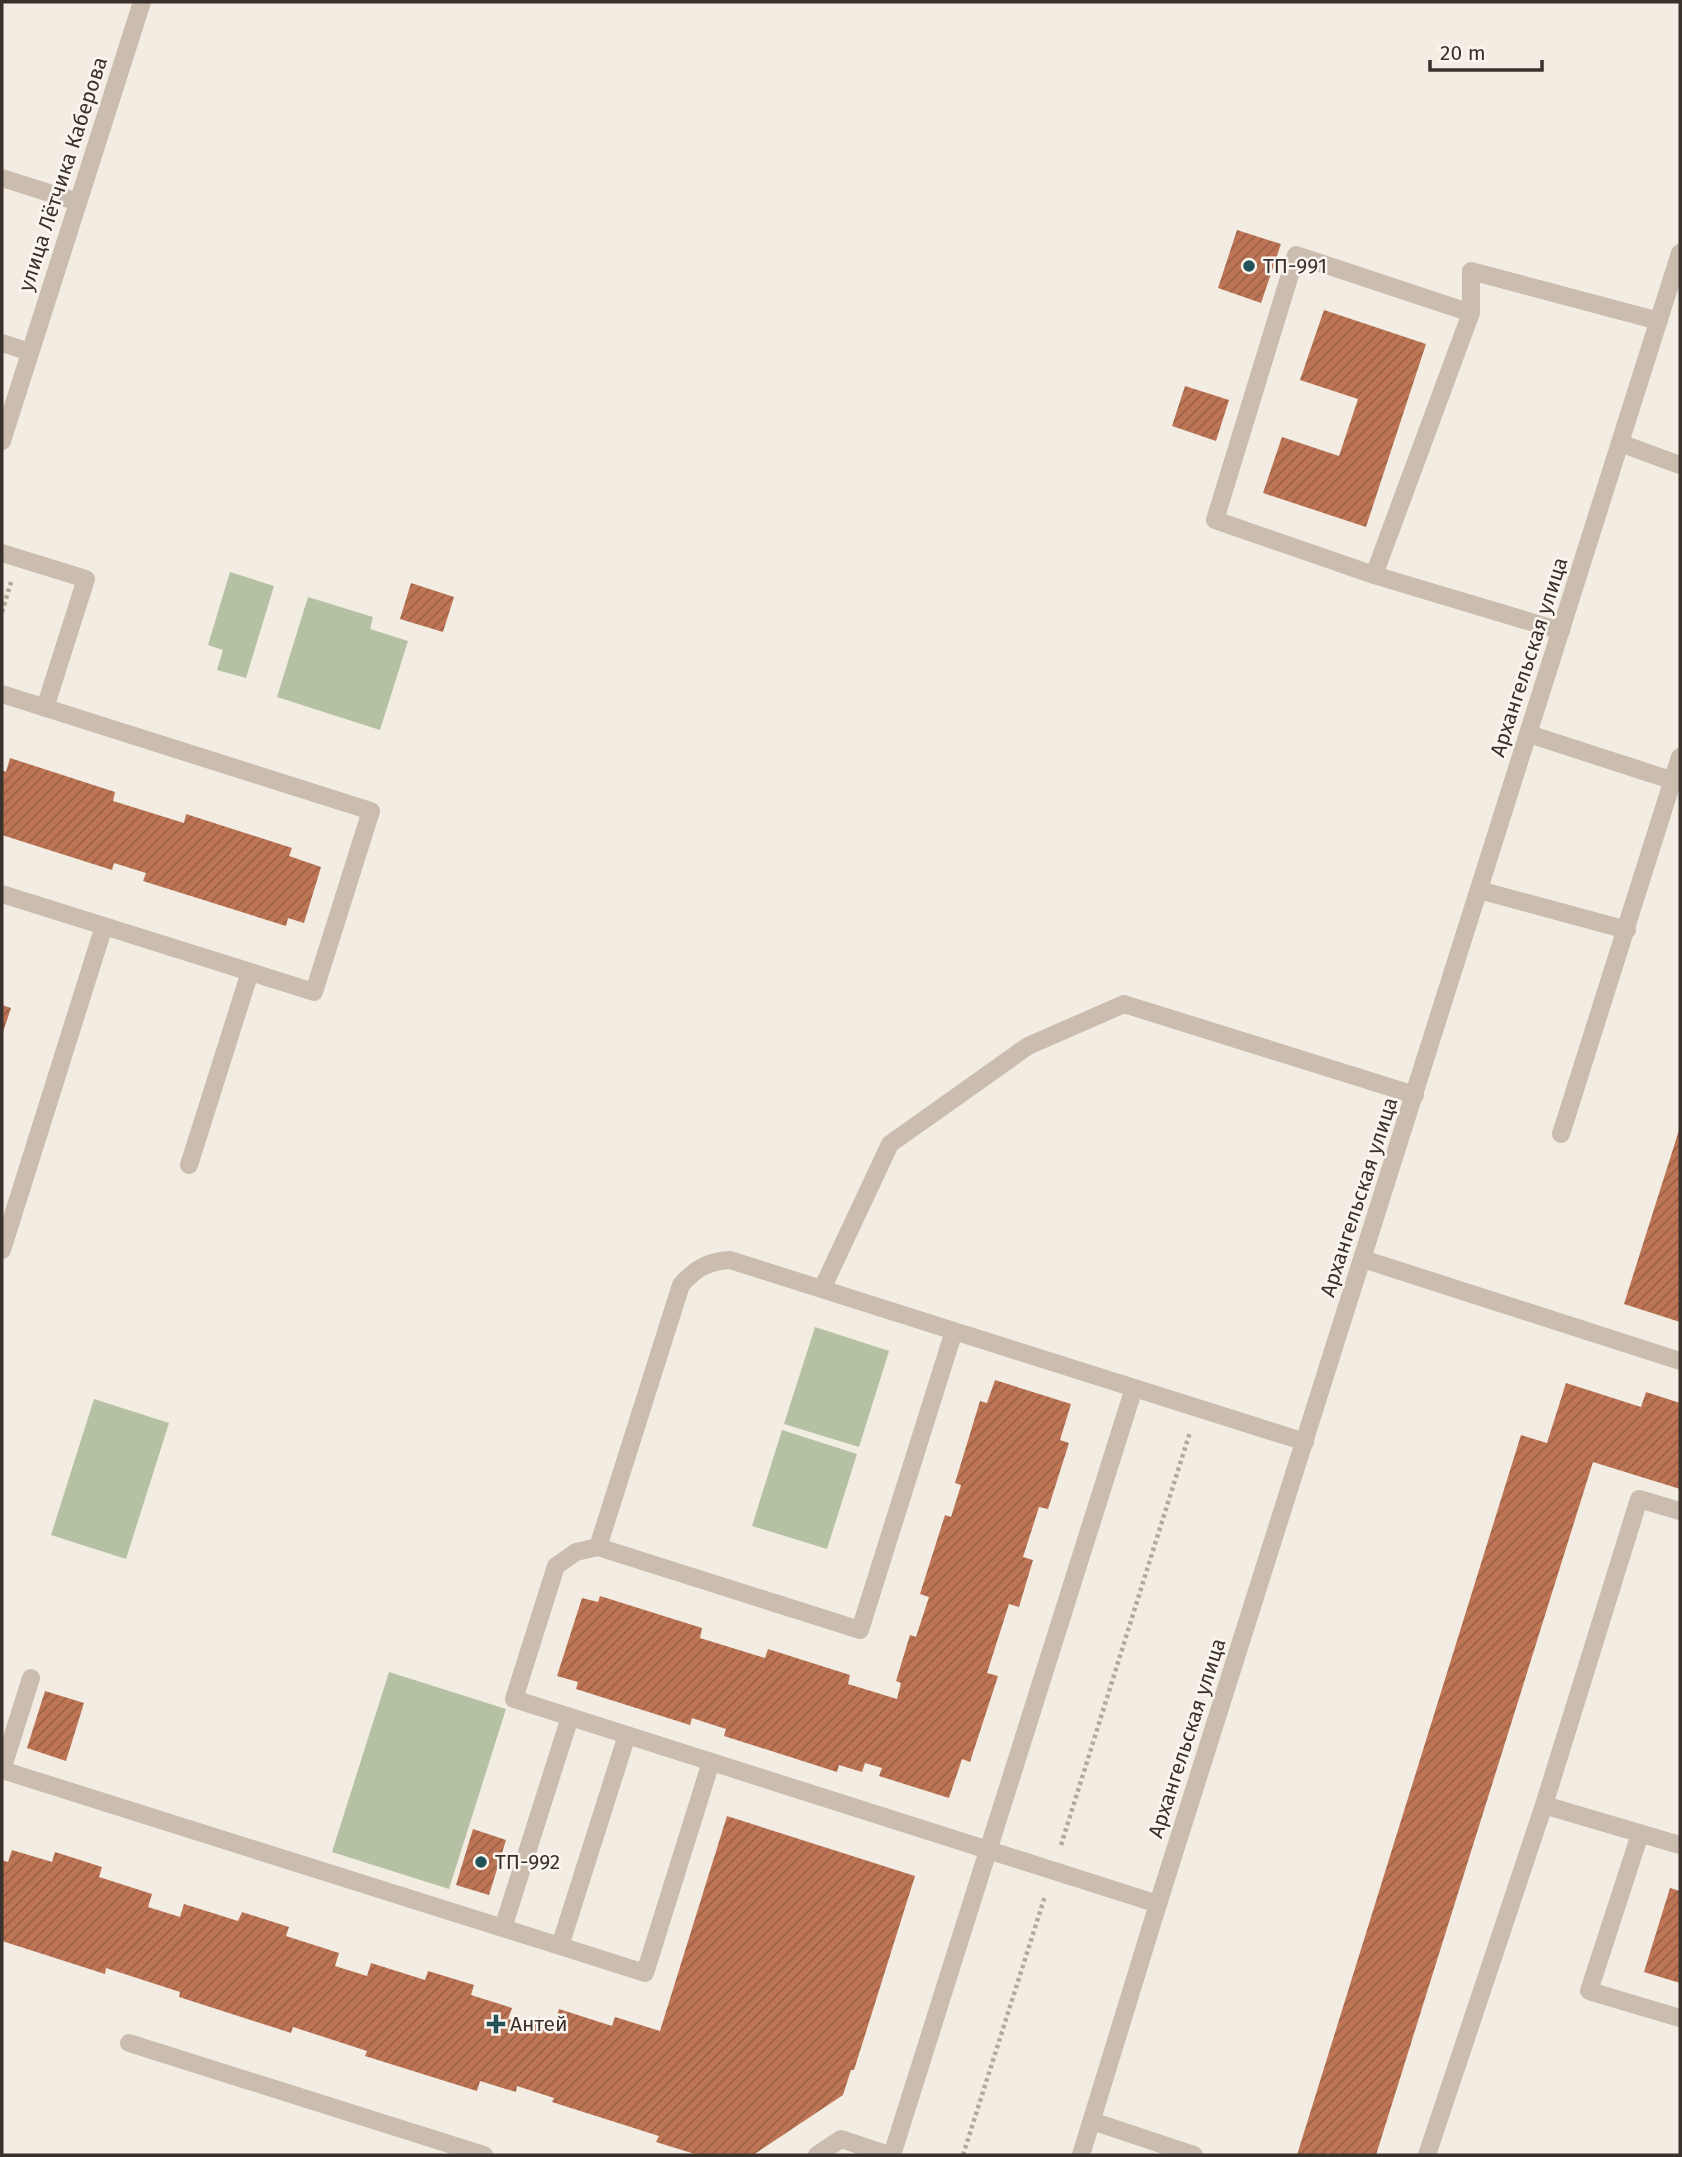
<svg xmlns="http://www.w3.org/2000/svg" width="1682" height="2157" font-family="'Fira Sans',sans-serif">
<defs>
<pattern id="building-hatch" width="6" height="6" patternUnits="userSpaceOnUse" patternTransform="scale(1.75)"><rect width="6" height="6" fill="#bd7555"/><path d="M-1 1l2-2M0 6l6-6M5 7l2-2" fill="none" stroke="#9b6147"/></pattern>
</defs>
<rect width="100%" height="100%" fill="#f2ece3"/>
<path fill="#b5c1a3" d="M230 572 274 586 246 678 217 670 223 650 208 645Z
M308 597 373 617 370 629 408 641 380 730 277 697Z
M815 1327 889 1351 859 1447 784 1424Z
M94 1399 169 1423 126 1559 51 1535Z
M782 1430 857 1454 827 1549 752 1526Z
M389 1672 506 1709 449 1889 332 1852Z"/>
<path fill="url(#building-hatch)" d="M1237 230 1281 244 1261 303 1218 288Z
M1324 310 1426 344 1366 527 1263 493 1282 437 1339 456 1358 399 1300 380Z
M1185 386 1229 400 1216 441 1172 426Z
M411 583 454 597 443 632 400 619Z
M10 758 115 792 113 801 184 823 186 814 292 848 289 856 321 867 304 923 288 918 286 926 143 881 146 873 114 863 112 870 2 835V770L6 772Z
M2 1005 11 1008 2 1035Z
M1680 1127V1322L1624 1304Z
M995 1380 1071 1404 1060 1440 1069 1443 1048 1509 1039 1507 1023 1557 1033 1560 1019 1607 1009 1604 987 1673 998 1676 970 1762 962 1759 949 1798 879 1776 882 1768 865 1763 862 1772 839 1765 837 1772 724 1736 726 1729 692 1718 690 1725 576 1689 578 1682 557 1676 582 1598 598 1602 600 1596 702 1628 700 1638 765 1658 768 1649 850 1675 848 1684 897 1699 901 1683 896 1681 910 1635 916 1637 929 1597 920 1594 945 1515 951 1517 961 1485 955 1483 980 1401 987 1403Z
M1566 1383 1641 1407 1646 1392 1680 1403V1489L1593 1462 1376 2155H1297L1521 1435 1547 1443Z
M45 1691 84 1703 66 1761 27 1748Z
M727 1816 915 1876 854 2070H851L843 2095 753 2155H698L656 2142 659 2136 552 2102 554 2098 517 2086 516 2092 480 2081 477 2091 365 2056 367 2051 293 2027 291 2033 179 1997 180 1992 106 1968 105 1974 2 1941V1860L8 1862 12 1850 52 1862 55 1852 102 1867 99 1877 152 1894 148 1907 180 1917 184 1904 238 1921 242 1912 289 1927 286 1936 339 1953 335 1966 367 1976 371 1963 425 1980 428 1971 474 1985 471 1995 512 2008 508 2019 531 2026 533 2019 537 2020 538 2017 555 2022 559 2009 612 2026 615 2017 660 2031Z
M473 1829 506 1840 489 1895 456 1885Z
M1670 1888 1680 1891V1983L1644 1972Z"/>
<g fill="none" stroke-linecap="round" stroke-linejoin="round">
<path stroke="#b6a799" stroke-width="4.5" stroke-dasharray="3.5 3.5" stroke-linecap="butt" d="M2 612 11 582
M1061 1845 1190 1432
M963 2155 1045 1896"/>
<path stroke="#cabdaf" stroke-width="18" d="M2 178 78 202
M1471 313 1296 255 1215 520 1374 575 1561 631
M2 343 30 352
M1620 443 1680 465
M2 553 86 579 45 708
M1374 575 1471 313V271L1659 321
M2 694 371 811 314 992 104 926 2 1250
M1529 734 1680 783
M1479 890 1627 930
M2 894 104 926
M1561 1134 1680 757
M189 1165 250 972
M1363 1259 1680 1361
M822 1289 890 1144 1028 1046 1124 1004 1415 1095
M954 1331 1305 1442
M598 1547 681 1285C695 1269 708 1261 730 1260L954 1331 860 1630 598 1547 576 1552 556 1566 514 1699 1158 1904
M627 1735 560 1946 645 1973 711 1762
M2 1770 560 1946
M2 1770 31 1678
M1544 1805 1639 1499 1680 1511
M1640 1834 1589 1991 1680 2018
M503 1928 570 1717
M129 2043 484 2155
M1092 2121 1194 2155
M817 2155 841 2139 889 2155
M892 2155 1134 1388
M1427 2155 1544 1805 1680 1845"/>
<path stroke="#cabdaf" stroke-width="18" d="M2 441 142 2"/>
<path stroke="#cabdaf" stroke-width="18" d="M1081 2155 1158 1904 1680 253"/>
</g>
<g fill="#245259" stroke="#faf6ef" stroke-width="2.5">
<circle cx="1249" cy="266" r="7"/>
<circle cx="481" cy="1862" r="7"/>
<path d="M492.5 2013.5h7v7h7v7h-7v7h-7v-7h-7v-7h7z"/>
</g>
<g text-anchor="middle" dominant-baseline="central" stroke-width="5" stroke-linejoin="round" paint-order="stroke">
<g font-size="21" fill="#3a312c" stroke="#faf6ef">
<text transform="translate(63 174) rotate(-72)">улица Лётчика Каберова</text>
<text transform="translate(1529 657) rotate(-72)">Архангельская улица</text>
<text transform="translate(1359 1197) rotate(-72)">Архангельская улица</text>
<text transform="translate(1187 1738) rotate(-72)">Архангельская улица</text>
</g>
<g font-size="21" fill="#3a312c" stroke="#faf6ef" text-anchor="start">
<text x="1263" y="266">ТП-991</text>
<text x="495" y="1862">ТП-992</text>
<text x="510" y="2024">Антей</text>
</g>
</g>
<rect width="1682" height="2157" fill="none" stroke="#3a312c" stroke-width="7"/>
<path d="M1430 60v10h112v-10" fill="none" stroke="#3a312c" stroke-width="3.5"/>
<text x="1440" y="60" font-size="21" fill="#3a312c" stroke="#faf6ef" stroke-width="5" paint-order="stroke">20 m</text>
</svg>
